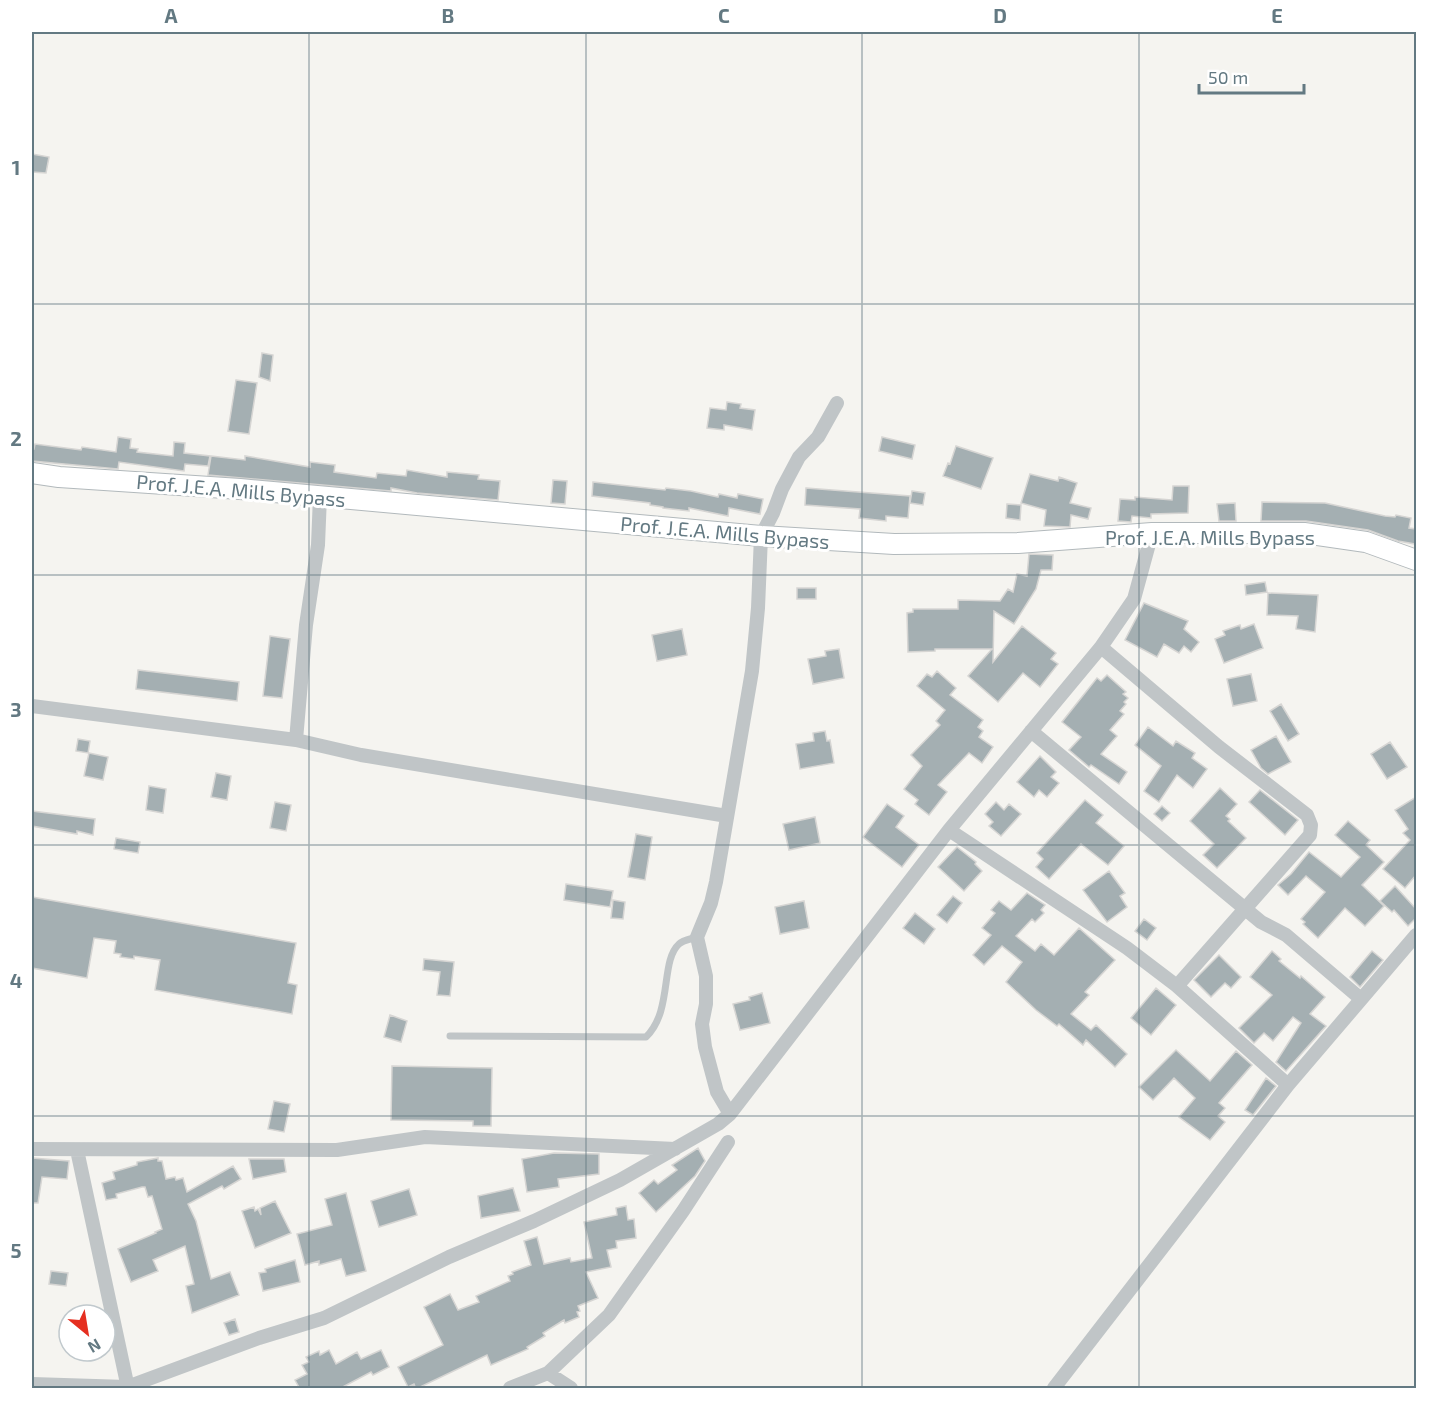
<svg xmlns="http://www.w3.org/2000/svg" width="1448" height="1420" font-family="'Exo 2',sans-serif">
<rect width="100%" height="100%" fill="#f5f4f0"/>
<path fill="#a4afb2" stroke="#d6d5d3" stroke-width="1.5" d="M32 154 49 157 46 173 32 172Z
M262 353 273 355 270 381 259 377Z
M236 380 257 383 249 434 228 431Z
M727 402 741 404 740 408 755 410 752 430 724 425V430L707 428 710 408 726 410Z
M118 437 131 439 130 448 138 449 137 452 173 456 174 442 185 443 184 453 210 456 208 466 185 464 184 471 119 462 118 469 32 461V448L34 449 35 444 81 450 82 447 116 452Z
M882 437 915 445 912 459 879 451Z
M956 446 993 458 981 489 943 476 948 463 950 464Z
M211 456 245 460V456L310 467V462L335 465 334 472 376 478 377 473 406 476 407 470 447 477V472L479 475 478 479 500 481 498 500 417 493 391 488V491L208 475Z
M1030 474 1058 481 1059 477 1077 483 1070 503 1091 508 1088 519 1071 515 1070 527 1044 526 1046 510 1021 503Z
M553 480 567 481 565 504 551 503Z
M593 482 665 490 666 488 691 491 718 497 719 494 737 498 738 494 763 499 760 514 729 508 728 516 689 508V511L663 508V507L650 505V503L592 496Z
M1173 486H1189L1188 513 1151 514V518L1132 516 1131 522 1118 521 1120 499 1135 500V497L1172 500Z
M806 488 910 496 908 518 886 516V521L859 518 860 509 805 505Z
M912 491 925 493 923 505 910 503Z
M1262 502 1325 503 1385 516 1395 517 1396 515 1411 518 1409 528 1416 529 1415 544 1398 541 1368 530 1306 521H1261Z
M1235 503 1236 521H1219L1217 504Z
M1007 504 1021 505 1020 520 1006 518Z
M1029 554 1053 555 1052 570H1041L1036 589 1014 624 994 611 993 662 1022 626 1056 653 1051 659 1058 664 1040 687 1023 673 998 702 968 676 992 649H935V651L908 652 907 613 913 612V609H958V600L1000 601 1008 589 1013 592 1017 574 1027 576Z
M1265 582 1267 592 1246 595 1245 585Z
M797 588H816V599H797Z
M1268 593 1318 595 1315 632 1296 629 1298 616 1267 615Z
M1144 603 1188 621 1184 629 1199 642 1191 652 1184 646 1179 653 1164 644 1157 657 1125 640Z
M1254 624 1263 648 1224 663 1215 639 1225 635 1223 631 1240 625 1241 629Z
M682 629 687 655 657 661 652 635Z
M270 636 290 639 282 698 263 696Z
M839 649 844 678 813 684 808 659 826 656 825 651Z
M138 670 239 682 237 701 136 689Z
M937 671 956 688 950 695 983 720 978 727 983 731 979 737 993 747 982 763 969 753 938 785 947 792 929 815 915 804 918 800 904 789 922 766 911 755 940 725 936 721 945 710 917 686 927 674 932 677Z
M1251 674 1257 701 1233 706 1227 679Z
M1107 675 1126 692 1123 694 1128 698 1124 702 1126 704 1120 711 1124 714 1110 730 1117 736 1101 754 1127 772 1119 784 1091 765 1089 767 1069 750 1081 737 1062 722 1097 678 1101 681Z
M1281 704 1299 734 1288 741 1270 711Z
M1148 727 1173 746 1176 741 1195 753 1192 758 1207 769 1193 788 1177 775 1159 802 1144 791 1161 766 1135 745Z
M825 731 827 741 830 740 834 763 800 769 796 744 814 741 813 733Z
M1276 736 1291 762 1268 774 1261 768 1251 750Z
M78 739 90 741 88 753 76 751Z
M1390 742 1407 767 1387 779 1371 754Z
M89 753 108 757 103 780 84 776Z
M1040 756 1056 772 1051 777 1059 783 1047 797 1039 790 1034 797 1017 782Z
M216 773 231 776 227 800 211 797Z
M149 786 166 789 163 813 146 810Z
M1220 788 1237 804 1226 816 1230 819 1228 821 1246 838 1217 868 1203 855 1214 844 1190 821Z
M1260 790 1298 820 1285 835 1249 802Z
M1416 797V875L1405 888 1383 869 1410 840 1403 833 1408 829 1395 810Z
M1085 800 1103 815 1096 823 1124 846 1108 865 1081 844 1049 879 1036 867 1043 859 1037 853Z
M275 802 291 805 286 831 270 828Z
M996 802 1004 810 1009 804 1021 814 1001 836 989 826 993 822 985 814Z
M887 804 904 816 896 827 919 845 902 867 863 837Z
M1162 806 1170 813 1162 821 1154 814Z
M32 811 95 819 93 835 77 831V834L32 826Z
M815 817 820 843 789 850 783 824Z
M1348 821 1370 840 1366 845 1384 862 1362 885 1384 906 1365 926 1345 908 1318 938 1303 924 1305 922 1301 919 1325 892 1306 876 1288 895 1278 885 1291 874 1309 852 1341 877 1360 857 1335 835Z
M636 834 652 837 645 880 628 877Z
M116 838 140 842 138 853 114 849Z
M957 847 976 862 975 864 982 871 964 891 938 867Z
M1109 871 1125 893 1120 896 1127 907 1107 922 1083 890Z
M566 884 613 891 610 907 564 900Z
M1395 886 1416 909V918L1408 926 1394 910 1392 912 1380 901Z
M1027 893 1045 905 1041 910 1044 913 1035 922 1032 919 1016 936 1035 951 1041 944 1054 955 1079 928 1115 960 1085 992 1089 995 1071 1014 1091 1030 1096 1025 1127 1054 1115 1067 1086 1040 1083 1045 1059 1024 1057 1026 1036 1010 1006 982 1022 962 1002 946 984 965 973 955 991 935 982 928 995 913 991 910 999 901 1011 910Z
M953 896 962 903 947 923 937 915Z
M32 897 296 943 288 983 297 985 292 1014 155 990 160 960 134 956V959L120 957 121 954 114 953 116 941 94 938 87 978 32 968Z
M613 900 625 902 623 919 611 918Z
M804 901 809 928 780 934 775 907Z
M915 913 935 929 924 944 903 928Z
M1144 919 1156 928 1147 940 1135 931Z
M1272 951 1281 959 1279 961 1300 978 1301 976 1325 997 1310 1014 1326 1026 1286 1071 1276 1062 1301 1023 1293 1017 1273 1041 1264 1033 1254 1043 1239 1028 1272 995 1250 977Z
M1372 951 1383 960 1360 987 1350 977Z
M1219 955 1241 977 1231 988 1225 983 1211 997 1194 980Z
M424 959 454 962 450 996 437 995 440 972 423 970Z
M1156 988 1176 1005 1151 1035 1131 1018Z
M762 993 770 1023 740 1030 733 1004 750 1000 749 997Z
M390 1015 407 1021 401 1042 384 1037Z
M1176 1050 1210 1081 1236 1051 1252 1065 1219 1103 1225 1108 1218 1116 1225 1122 1210 1140 1179 1117 1195 1098 1174 1078 1153 1100 1139 1087Z
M392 1066 492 1068 491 1126H473V1121L391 1120Z
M1266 1078 1276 1086 1253 1115 1245 1110Z
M274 1101 290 1104 284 1132 268 1129Z
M698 1148 705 1161 695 1176 656 1212 639 1193 654 1180 658 1184 677 1170 672 1165Z
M554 1153 599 1154V1174L558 1179 559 1187 527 1192 522 1159Z
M32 1158 69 1161 67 1179 42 1177 38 1203H32Z
M158 1158V1161H162L166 1179 175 1177 176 1180 183 1178 187 1192 233 1166 241 1179 224 1189 222 1186 188 1204 196 1221 211 1279 230 1272 239 1295 192 1313 186 1286 194 1284 185 1246 153 1260 158 1271 131 1282 118 1249 156 1233 155 1232 162 1229 152 1196 148 1197 145 1187H142L116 1194 117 1198 106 1200 102 1183 115 1179 113 1172 137 1165V1162Z
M249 1159H284L286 1172 253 1179Z
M513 1188 520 1211 481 1218 478 1196Z
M409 1189 417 1215 379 1227 371 1201Z
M346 1193 366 1271 346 1276 341 1259 319 1265V1261L305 1265 297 1234 332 1225 325 1199Z
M275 1201 291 1233 255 1248 242 1211 254 1207 255 1211 258 1209 261 1215 260 1208Z
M626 1206 628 1220 634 1219 636 1238 616 1241 617 1248 607 1250 611 1267 586 1272 598 1298 578 1306 580 1311 577 1312 579 1317 565 1323 564 1320 543 1333 545 1336 527 1347 528 1349 491 1365 487 1355 416 1389 414 1384 408 1387 398 1367 443 1345 424 1307 450 1294 458 1310 479 1302 476 1296 510 1281 508 1276 513 1274 512 1272 531 1265 524 1241 537 1237 544 1264 570 1258 571 1262 592 1258 584 1222 617 1215 616 1208Z
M295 1260 300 1282 263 1291 259 1273 266 1272 265 1269Z
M51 1271 68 1273 66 1286 49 1284Z
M235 1319 239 1332 229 1335 224 1323Z
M329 1350 336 1364 357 1352 361 1359 381 1350 389 1367 373 1375 371 1372 339 1389H300L295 1380 307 1374 302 1365 309 1362 306 1357 319 1351 320 1355Z"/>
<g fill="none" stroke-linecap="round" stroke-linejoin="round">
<defs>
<path id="secondary" d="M32 473 59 477 240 489 761 536 894 544 1018 543 1152 533H1304L1366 542 1416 560"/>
</defs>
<use href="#secondary" stroke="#b2b9bc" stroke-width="22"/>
<path stroke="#c0c5c7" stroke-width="7" d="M450 1036 646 1037C673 1011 660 961 679 944 683 940 691 939 697 937"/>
<path stroke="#c0c5c7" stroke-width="14" d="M1101 647 1219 747 1307 815 1311 825 1310 835 1177 986
M32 706 296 740 361 755 727 816
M1031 731 1261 922 1286 935 1361 999
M296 740 306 625 318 545 320 496
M949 830 1127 948 1177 986 1288 1085
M730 1114 717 1092 705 1047 702 1024 706 1004V976L697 937 711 903 716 882 752 671 758 608 761 536 773 513 782 489 799 457 818 437 837 403
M32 1149 337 1150 425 1137 675 1149
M77 1150 128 1388
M548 1373 571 1388
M32 1384 127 1387 259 1338 324 1318 449 1257 534 1221 620 1180 718 1124 730 1114 949 830 1101 647 1134 599 1152 533
M510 1388 548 1373 609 1315 683 1211 728 1142
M1054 1388 1288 1085 1416 935"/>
<use href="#secondary" stroke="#fff" stroke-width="20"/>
</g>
<path fill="none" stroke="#637982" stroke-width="1.5" stroke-opacity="0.55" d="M309 32V1388M586 32V1388M862 32V1388M1139 32V1388M32 304H1416M32 575H1416M32 845H1416M32 1116H1416"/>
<g text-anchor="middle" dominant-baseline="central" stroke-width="6" stroke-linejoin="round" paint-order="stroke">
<g font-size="20" fill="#637982" stroke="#fff">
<text transform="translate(241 490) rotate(5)">Prof. J.E.A. Mills Bypass</text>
<text transform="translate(725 532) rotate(5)">Prof. J.E.A. Mills Bypass</text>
<text x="1210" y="537">Prof. J.E.A. Mills Bypass</text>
</g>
</g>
<rect width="1448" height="1420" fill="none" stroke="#ffffff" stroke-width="66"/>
<g transform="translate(87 1333) rotate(150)"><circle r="28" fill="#ffffff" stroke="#c1c9cd" stroke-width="1.5"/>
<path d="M0-4.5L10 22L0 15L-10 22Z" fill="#e52f20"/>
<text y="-9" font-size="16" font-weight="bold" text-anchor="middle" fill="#637982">N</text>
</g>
<path d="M1199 84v9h105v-9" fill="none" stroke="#637982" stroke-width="3"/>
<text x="1208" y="84" font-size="18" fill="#637982" stroke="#ffffff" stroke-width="4.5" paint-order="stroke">50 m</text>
<rect x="33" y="33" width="1382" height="1354" fill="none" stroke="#637982" stroke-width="2"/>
<g font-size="20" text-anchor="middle" font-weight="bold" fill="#637982">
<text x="171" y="23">A</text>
<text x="448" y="23">B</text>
<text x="724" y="23">C</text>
<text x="1000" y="23">D</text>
<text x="1277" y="23">E</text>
<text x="16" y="175">1</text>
<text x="16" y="446">2</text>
<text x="16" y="717">3</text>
<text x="16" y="988">4</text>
<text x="16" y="1258">5</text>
</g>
</svg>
